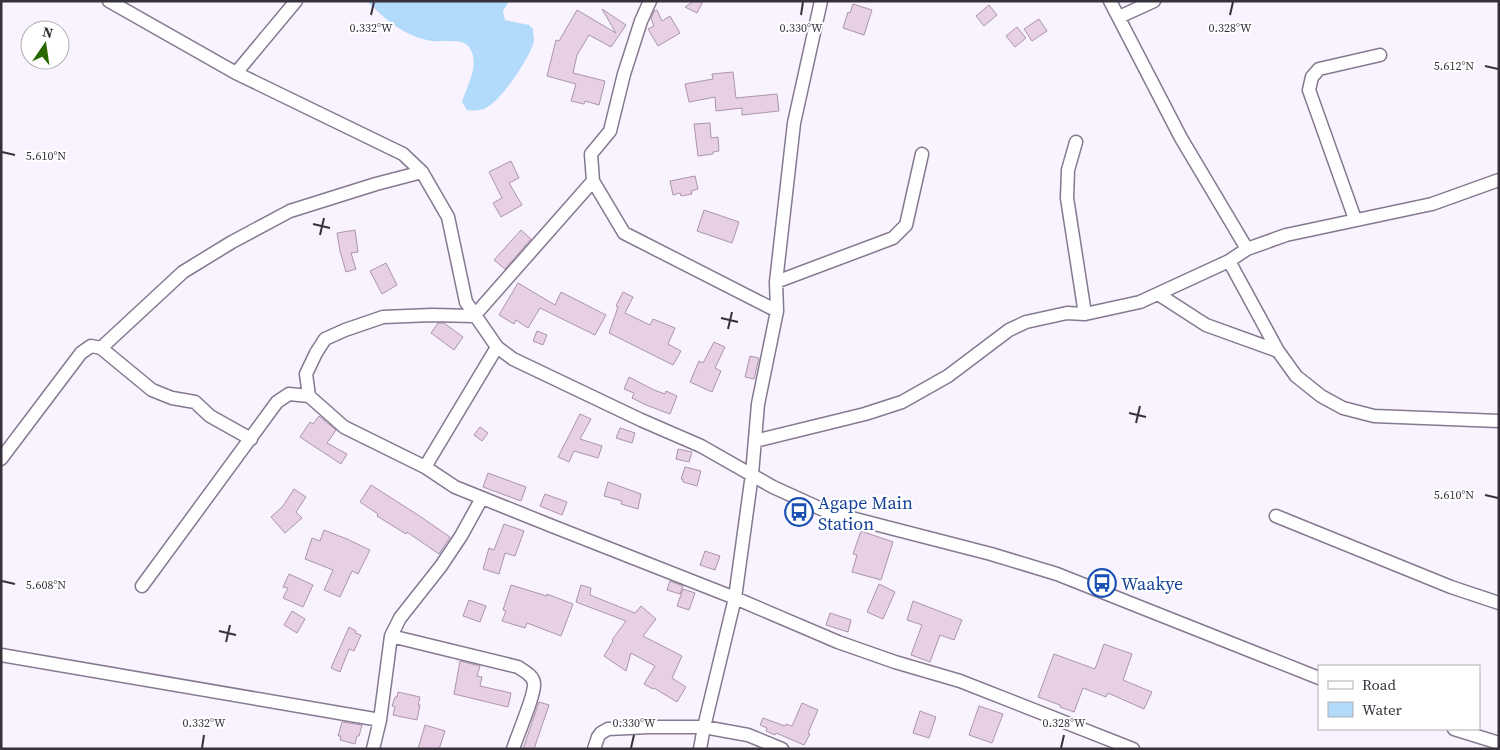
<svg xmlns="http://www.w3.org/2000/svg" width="1500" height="750" font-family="'Source Serif 4',serif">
<rect width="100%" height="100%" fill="#f8f3fe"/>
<path fill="#b1dafb" d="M367 1H509L503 11 505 20 529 25 533 29C533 33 534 38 534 41 530 58 503 97 489 106 482 111 475 111 467 110L462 102C467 86 481 63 469 47 463 38 442 42 432 41 404 36 387 21 367 1Z"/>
<path fill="#e7cfe5" stroke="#ac95aa" d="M694 1H703L697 13 685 7Z
M853 4 872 10 864 35 843 28 848 12 850 13Z
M989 5 997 15 984 26 976 16Z
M602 9 626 25 611 47 589 35 577 55 573 73 605 81 599 105 585 101 584 104 571 101 576 84 547 76 556 40 559 41 577 10 616 33Z
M657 10 662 21 670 16 680 33 658 46 648 29 654 26 651 19 654 11Z
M1039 19 1047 31 1032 41 1024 29Z
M1017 27 1026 38 1015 47 1006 36Z
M733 72 736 98 777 94 779 111 742 115V108L716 111 715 97 689 102 685 84 713 79 712 74Z
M710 123 711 138 718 137 719 151 713 152V154L698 156 694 124Z
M511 161 519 178 509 183 522 205 501 217 493 203 502 198 489 172Z
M695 176 698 189 691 191 692 194 681 196 680 193 673 195 670 181Z
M704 210 739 222 732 243 697 231Z
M355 230 358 252 351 253 356 269 346 272 340 251 337 233Z
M521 230 531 239 505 269 494 260Z
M386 263 397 285 382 294 370 271Z
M518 283 555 305 561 292 606 315 595 335 540 308 528 328 516 320 514 324 499 315Z
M623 292 633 297 625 313 650 325 653 319 675 328 668 344 681 351 673 365 609 333 618 307 616 306Z
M438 323H444L463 337 454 350 431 333Z
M537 331 547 335 543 345 533 341Z
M714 342 725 347 715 368 721 371 712 392 690 382 699 361 703 363Z
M750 356 759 358 754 379 745 377Z
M629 377 654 390 665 394 666 391 677 396 670 414 646 405 632 398 634 393 624 389Z
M580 414 591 419 580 439 602 446 598 458 574 451 569 462 558 457Z
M319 416 336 430 327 443 347 454 341 464 300 437 310 422 313 424Z
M480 427 488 433 482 441 474 435Z
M620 428 635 433 632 443 616 438Z
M678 449 692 452 689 462 676 459Z
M685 467 701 471 697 486 683 482V479H681Z
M488 473 526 487 521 501 483 487Z
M608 482 641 494 638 509 621 504 622 501 604 496Z
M371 485 418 515 450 537 439 554 407 532 406 534 377 516 378 514 360 502Z
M294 489 306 497 296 512 302 518 285 533 271 517 283 506Z
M545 494 567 502 562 515 540 506Z
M504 524 524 531 515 556 505 553 499 574 483 569 489 548 494 550Z
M324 530 347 539 370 550 358 574 352 571 340 597 324 590 333 570 305 559 312 538 320 541Z
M861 531 893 542 881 580 852 572 857 555 853 554Z
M705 551 720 556 715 570 700 565Z
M289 574 313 585 303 607 283 598 288 588 283 587Z
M670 581 683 586 680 594 667 590Z
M879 584 895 592 883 619 867 612Z
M511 585 547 596V594L573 604 561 636 527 623 525 628 502 621 506 611 503 610Z
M581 585 591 588 590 595 635 613 641 606 656 619 643 636 682 656 672 678 686 687 677 702 654 688 653 689 644 684 655 666 631 653 626 671 604 656 613 641 612 640 626 621 576 602Z
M683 589 695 593 689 610 677 606Z
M469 600 486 606 480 622 463 616Z
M913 601 962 620 954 640 940 635 930 662 911 655 922 625 907 620Z
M292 611 305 619 297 633 284 625Z
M830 613 851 620 848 632 826 625Z
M349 627 356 631 355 633 361 635 354 651 349 649 340 672 331 668Z
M1104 644 1132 654 1123 680 1152 692 1144 709 1108 693 1106 697 1083 688 1074 712 1060 707V705L1038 697 1054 654 1095 669Z
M460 661 480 666 477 676 482 677 480 686 511 693 508 707 454 694Z
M398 692 420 697 418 705H420L417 720 393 715 395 707 392 706 395 697H397Z
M539 702 549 705 534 749H523Z
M802 703 818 710 808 733 810 734 804 745 776 733 775 735 766 731 767 728 760 725 763 718 785 726 786 724 792 726Z
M979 706 1003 714 992 743 969 735Z
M920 711 936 717 929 738 913 733Z
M342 722 362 725 359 736H357L355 744 340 740 341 736H338Z
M425 725 445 731 439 749H418Z"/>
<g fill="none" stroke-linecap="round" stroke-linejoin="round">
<defs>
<path id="street" d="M109 1 236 73 403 154 422 172 448 217 466 302 497 347 513 359 641 420 701 446 773 487 828 512 991 554 1057 574 1319 678
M650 1 641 21 624 74 610 131 591 154 593 181 474 316 432 315 383 317 345 330 325 339 316 353 306 374 309 396 344 427 425 467 455 487 552 526 735 598 838 642 895 662 960 681 1133 749
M1110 1 1181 138 1247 249
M1119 17 1154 1
M236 73 296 1
M1076 142 1068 170 1067 198 1085 314
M593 181 624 233 777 311
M1355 219 1309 90 1312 77 1319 69 1380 55
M1229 261 1278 351 1296 376 1321 396 1343 408 1374 416 1499 421
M776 282 893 238 906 225 922 154
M1158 294 1206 325 1278 351
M101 348 183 272 232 242 290 211 376 184 422 172
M755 441 865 414 902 402 948 376 1009 330 1026 322 1067 313 1085 314 1140 302 1229 261 1247 249 1286 235 1432 204 1499 180
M1 459 81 353 91 346 101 348 152 390 172 398 195 402 210 416 251 439
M425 467 497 347
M1276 516 1451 587 1499 603
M142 586 277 402 289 394 309 396
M391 636 518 667C524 671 534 676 534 684 535 695 517 736 513 749
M1 655 380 720
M1454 729 1499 743
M373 749 380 720 391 636 400 618 441 566 461 536 482 498
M594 749 598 737 601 733 608 729 649 727H704L748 735 782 749
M700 749 704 727 735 598 752 474 758 404 777 311 776 282 794 123 821 1"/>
</defs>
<use href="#street" stroke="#857891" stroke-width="15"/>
<use href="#street" stroke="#fff" stroke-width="12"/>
</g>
<path fill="none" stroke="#37313c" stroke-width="2" d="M371 15 374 2M801 15 803 2M1230 15 1233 2M1485 66 1498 69M2 152 15 155M313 224 330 228M320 235 324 218M721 318 738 322M728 329 732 312M1129 413 1146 417M1136 423 1140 406M1485 495 1498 498M2 581 15 584M219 631 236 635M226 642 230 625M202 748 204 735M631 748 634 735M1061 748 1064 735"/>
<defs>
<symbol id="bus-ring" viewBox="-11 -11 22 22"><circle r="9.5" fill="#fff" stroke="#1a4fb4" stroke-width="1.5"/><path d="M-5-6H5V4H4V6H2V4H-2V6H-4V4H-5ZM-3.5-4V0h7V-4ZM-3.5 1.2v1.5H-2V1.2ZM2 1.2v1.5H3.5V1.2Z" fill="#1a4fb4"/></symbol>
</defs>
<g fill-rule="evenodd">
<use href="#bus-ring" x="783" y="496" width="32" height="32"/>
<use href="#bus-ring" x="1086" y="567" width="32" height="32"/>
</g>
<g text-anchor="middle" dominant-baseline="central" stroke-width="4" stroke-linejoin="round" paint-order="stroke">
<g font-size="18" fill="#164399" stroke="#fff" text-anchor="start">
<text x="818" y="502">Agape Main<tspan x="818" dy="21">Station</tspan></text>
<text x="1121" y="583">Waakye</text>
</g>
</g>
<g font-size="12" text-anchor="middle" fill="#37313c" stroke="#fff" stroke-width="4" stroke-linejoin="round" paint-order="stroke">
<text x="371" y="32">0.332°W</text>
<text x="801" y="32">0.330°W</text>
<text x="1230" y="32">0.328°W</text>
<text x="1454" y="70">5.612°N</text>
<text x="46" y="160">5.610°N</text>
<text x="1454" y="499">5.610°N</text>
<text x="46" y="589">5.608°N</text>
<text x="204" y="727">0.332°W</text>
<text x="634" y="727">0.330°W</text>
<text x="1064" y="727">0.328°W</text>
</g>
<rect width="1500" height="750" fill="none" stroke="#37313c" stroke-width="5"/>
<rect x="1318" y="665" width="162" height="65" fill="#ffffff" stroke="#afadb1"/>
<rect x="1328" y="681" width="25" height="8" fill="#ffffff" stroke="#afadb1"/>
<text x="1362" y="690" font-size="15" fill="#37313c">Road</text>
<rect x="1328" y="702" width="25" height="15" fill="#b1dafb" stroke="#afadb1"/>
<text x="1362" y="715" font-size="15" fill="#37313c">Water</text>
<g transform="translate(45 45) rotate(13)"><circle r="24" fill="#ffffff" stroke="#afadb1"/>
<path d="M0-4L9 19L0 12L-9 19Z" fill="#296a00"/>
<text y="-8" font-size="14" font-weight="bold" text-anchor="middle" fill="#37313c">N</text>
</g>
</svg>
